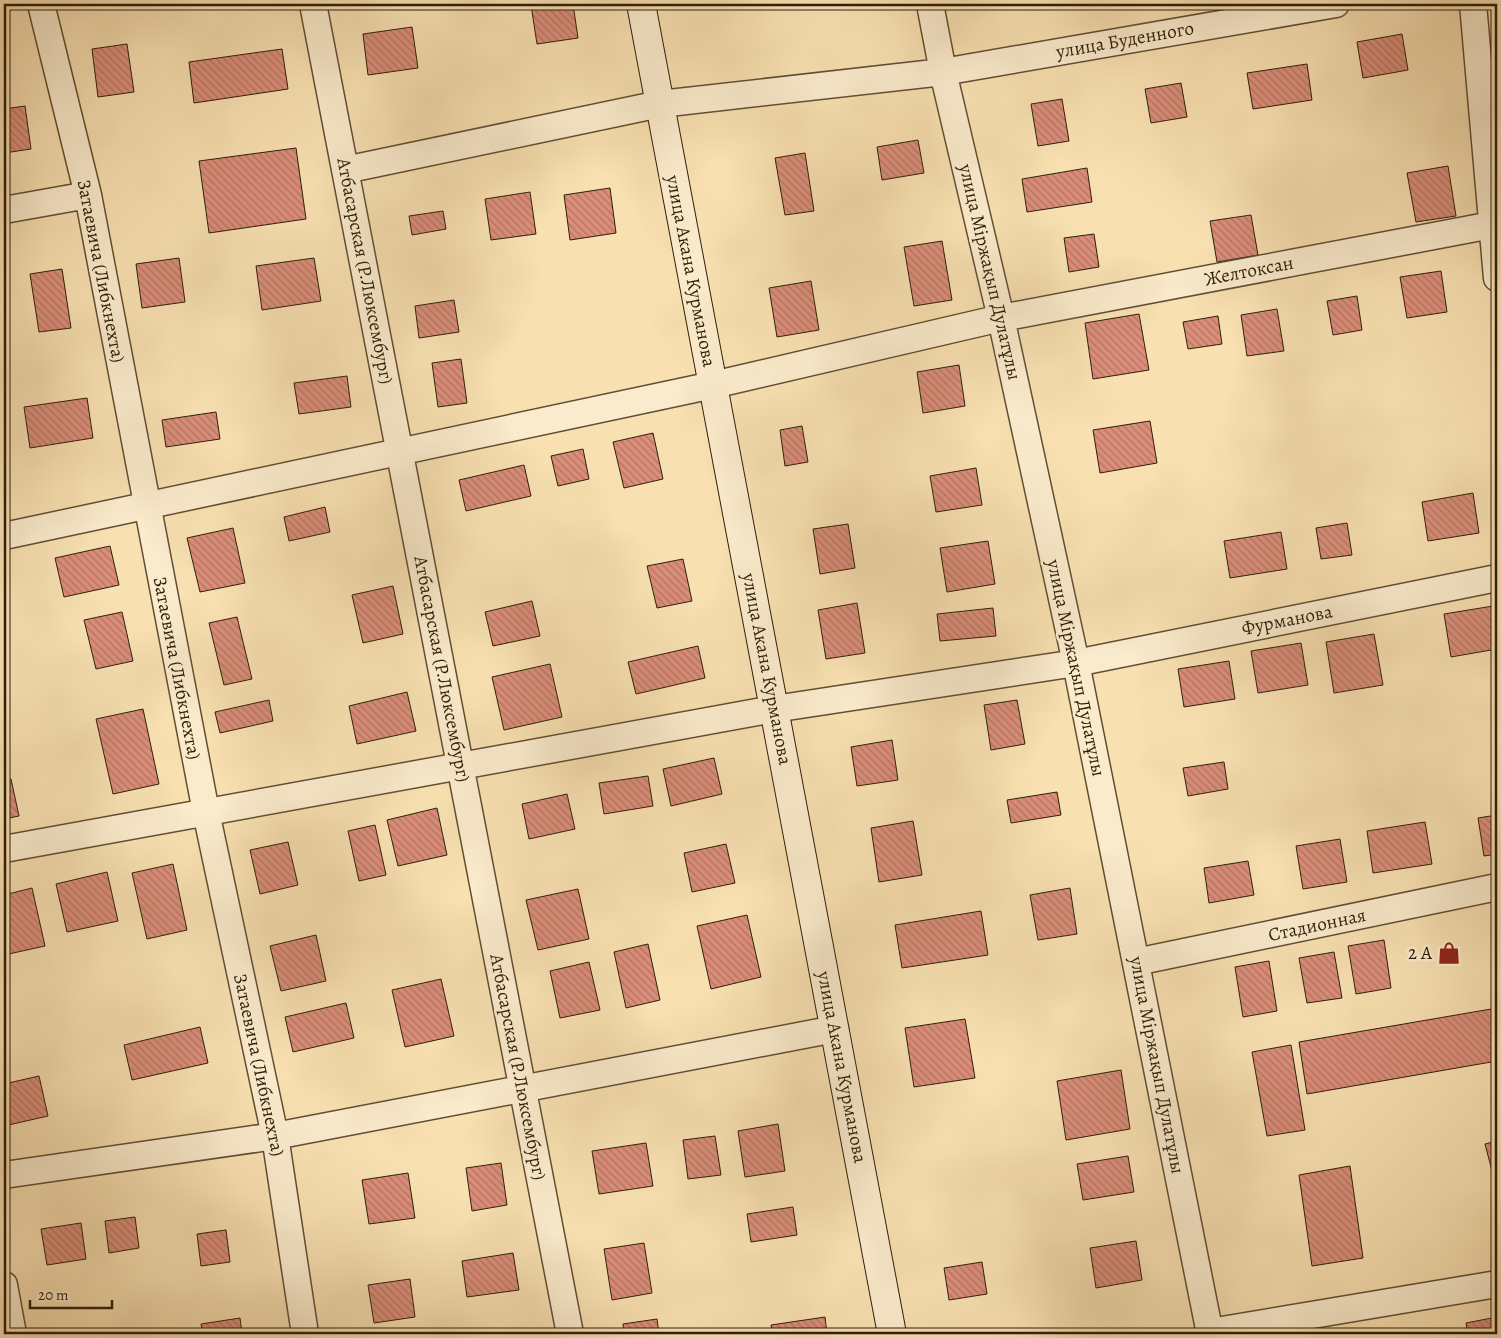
<svg xmlns="http://www.w3.org/2000/svg" width="1501" height="1338" font-family="Alegreya,serif">
<defs>
<pattern id="building-back-hatch" width="6" height="6" patternUnits="userSpaceOnUse" patternTransform="scale(1.25)"><rect width="6" height="6" fill="#db8e7a"/><path d="M-1 5l2 2M0 0l6 6M5-1l2 2" fill="none" stroke="#b27362"/></pattern>
</defs>
<rect width="100%" height="100%" fill="#f8e0b1"/>
<filter id="stains"><feTurbulence type="fractalNoise" baseFrequency=".004" numOctaves="4"/><feColorMatrix values="0 0 0 0 .2 0 0 0 0 .09 0 0 0 0 .02 0 0 0 .5 -.17"/></filter>
<radialGradient id="worn" r=".72"><stop offset=".6" stop-color="#630" stop-opacity="0"/><stop offset="1" stop-color="#630" stop-opacity=".3"/></radialGradient>
<path fill="url(#building-back-hatch)" stroke="#2f1e0a" d="M573 4 578 38 537 44 531 5Z
M4 15 6 34H4Z
M412 27 418 68 368 75 363 34Z
M1402 34 1408 70 1363 78 1357 42Z
M127 44 134 92 98 97 92 49Z
M282 49 288 89 194 103 189 62Z
M1307 64 1312 100 1253 109 1247 73Z
M1181 83 1187 117 1151 123 1145 89Z
M1062 99 1069 141 1038 146 1031 104Z
M25 106 31 149 4 153V109Z
M918 140 924 173 882 180 877 147Z
M296 148 306 219 209 233 199 161Z
M805 153 814 211 785 215 775 158Z
M1448 166 1456 216 1416 222 1407 173Z
M1087 168 1092 202 1027 212 1022 179Z
M610 188 616 233 570 240 564 195Z
M530 192 536 234 491 240 485 199Z
M443 211 446 229 412 235 409 216Z
M1251 215 1258 255 1217 262 1210 221Z
M1094 234 1099 267 1069 272 1064 238Z
M942 241 952 300 914 306 904 247Z
M179 258 185 302 142 308 136 264Z
M314 258 321 301 262 310 256 266Z
M62 269 71 328 39 332 30 274Z
M1441 271 1447 312 1407 318 1400 277Z
M811 281 819 330 777 337 769 288Z
M1357 296 1362 330 1333 335 1327 301Z
M454 300 459 332 419 338 415 306Z
M1277 309 1284 351 1247 356 1241 315Z
M1139 314 1149 370 1093 379 1085 323Z
M1218 316 1222 344 1188 349 1183 322Z
M461 359 467 403 438 407 432 363Z
M959 365 965 406 923 413 917 372Z
M347 376 351 407 299 414 294 383Z
M87 398 93 438 30 448 24 407Z
M216 412 220 439 166 447 162 420Z
M1150 421 1157 463 1100 473 1093 430Z
M802 426 808 462 785 466 780 430Z
M653 433 663 479 624 488 613 442Z
M583 449 589 479 558 486 551 456Z
M524 465 531 496 466 511 459 480Z
M976 468 982 505 936 512 930 476Z
M1473 493 1479 533 1428 541 1422 502Z
M325 507 330 532 289 541 284 517Z
M1347 523 1352 555 1321 559 1316 528Z
M848 524 855 568 820 574 813 529Z
M233 528 245 583 200 592 187 538Z
M1281 532 1287 569 1230 578 1224 541Z
M988 541 995 584 947 592 940 548Z
M110 546 119 585 64 597 55 558Z
M683 559 692 601 657 608 647 566Z
M393 586 403 634 363 643 352 595Z
M532 601 540 636 493 646 485 612Z
M857 603 865 653 826 659 818 610Z
M1493 606 1497 649 1451 657 1444 614Z
M993 608 996 636 940 641 937 614Z
M122 612 133 661 96 669 84 620Z
M237 617 252 679 224 685 209 623Z
M1374 634 1383 685 1334 693 1326 642Z
M1301 643 1308 685 1258 693 1251 651Z
M698 646 705 678 636 694 628 662Z
M1229 661 1235 699 1184 707 1178 669Z
M550 664 562 717 504 730 492 677Z
M407 692 416 731 357 744 349 706Z
M269 700 273 721 220 733 215 712Z
M1017 700 1025 744 991 750 984 705Z
M143 709 159 784 113 794 96 719Z
M892 740 898 780 857 786 851 747Z
M714 758 722 794 671 806 663 769Z
M1224 762 1228 789 1188 796 1183 768Z
M648 776 653 806 604 814 599 783Z
M11 779 19 816 4 819V781Z
M1057 792 1061 815 1011 823 1007 800Z
M567 794 575 829 529 839 522 804Z
M437 808 447 855 398 866 387 820Z
M1497 815V854L1484 856 1478 818Z
M913 821 922 875 879 882 871 828Z
M1425 822 1432 864 1373 873 1367 831Z
M375 825 386 875 359 881 348 831Z
M1340 839 1347 882 1303 889 1296 846Z
M288 842 298 885 260 894 250 850Z
M726 844 735 883 692 892 684 853Z
M1248 861 1254 895 1209 903 1204 868Z
M173 864 187 930 147 939 132 873Z
M107 872 118 921 67 932 56 884Z
M32 888 45 946 4 955V895Z
M1070 888 1077 934 1038 940 1030 895Z
M578 889 589 939 538 950 526 900Z
M981 911 988 955 902 968 895 925Z
M747 915 761 977 711 989 697 926Z
M316 935 326 981 281 991 270 946Z
M1384 940 1391 988 1356 994 1348 946Z
M648 944 660 1000 626 1008 614 952Z
M1334 952 1342 998 1307 1003 1299 958Z
M1269 961 1277 1011 1243 1017 1235 967Z
M589 962 600 1010 560 1018 550 971Z
M441 979 454 1036 405 1047 392 990Z
M346 1003 354 1038 293 1052 285 1017Z
M1497 1008V1061L1307 1094 1299 1042Z
M965 1019 975 1078 914 1087 905 1028Z
M200 1027 208 1063 132 1080 124 1045Z
M1291 1045 1305 1130 1267 1136 1252 1052Z
M1121 1070 1130 1129 1066 1140 1057 1081Z
M39 1076 48 1116 4 1126V1084Z
M778 1124 785 1171 745 1177 738 1131Z
M715 1136 721 1175 688 1179 683 1140Z
M1497 1141V1190L1485 1144Z
M646 1143 653 1186 599 1194 592 1151Z
M1128 1156 1134 1192 1083 1200 1077 1164Z
M501 1163 507 1205 472 1211 466 1168Z
M1350 1166 1363 1258 1312 1266 1299 1175Z
M408 1173 415 1218 369 1224 362 1180Z
M793 1207 797 1235 751 1242 747 1214Z
M135 1217 139 1248 109 1253 105 1221Z
M81 1223 86 1259 47 1265 41 1229Z
M226 1230 230 1262 201 1266 197 1234Z
M1136 1241 1142 1280 1096 1288 1090 1248Z
M644 1243 652 1293 612 1300 604 1249Z
M513 1253 519 1290 467 1297 462 1261Z
M982 1262 987 1294 949 1300 944 1268Z
M410 1279 415 1317 374 1323 368 1285Z
M825 1317 827 1334H773L771 1325Z
M1497 1317V1334H1468L1466 1323Z
M240 1318 242 1334H203L201 1324Z
M657 1319 659 1334H624L623 1324Z"/>
<g fill="none" stroke-linecap="round" stroke-linejoin="round">
<defs>
<path id="street" d="M41 4 88 195 206 812 275 1136 305 1334
M313 4 570 1334
M930 4 943 72 1001 318 1076 663 1210 1334
M1473 4 1497 278
M345 170 660 104 943 72 1336 4
M4 210 88 195
M4 536 713 385 1001 318 1497 224
M4 849 774 709 1076 663 1497 578
M1136 962 1497 887
M4 1175 275 1136 835 1029
M4 1285 13 1334
M1210 1332 1497 1284"/>
<path id="secondary" d="M641 4 892 1334"/>
</defs>
<use href="#street" stroke="#614e34" stroke-width="29"/>
<use href="#secondary" stroke="#2f1e0a" stroke-width="30"/>
<use href="#street" stroke="#faebcc" stroke-width="26"/>
<use href="#secondary" stroke="#faebcc" stroke-width="28"/>
</g>
<defs>
<symbol id="shop-bare" viewBox="-9 -9 18 18"><path d="M-5-2.5h2.3a2.7 3.5 0 0 1 5.4 0H5L5.5 6h-11ZM-1.5-2.5h3a1.5 2.3 0 0 0-3 0Z" fill="#8f2418" stroke="#faebcc" stroke-width="2.5" paint-order="stroke"/></symbol>
</defs>
<g fill-rule="evenodd">
<use href="#shop-bare" x="1433" y="937" width="32" height="32"/>
</g>
<g text-anchor="middle" dominant-baseline="central" stroke-width="5" stroke-linejoin="round" paint-order="stroke">
<g font-size="19" fill="#2f1e0a" stroke="#faebcc">
<text transform="translate(1125 40) rotate(-10)">улица Буденного</text>
<text transform="translate(101 271) rotate(79)">Затаевича (Либкнехта)</text>
<text transform="translate(365 271) rotate(79)">Атбасарская (Р.Люксембург)</text>
<text transform="translate(691 271) rotate(79)">улица Акана Курманова</text>
<text transform="translate(1249 271) rotate(-11)">Желтоксан</text>
<text transform="translate(990 272) rotate(77)">улица Міржақып Дулатұлы</text>
<text transform="translate(1287 620) rotate(-11)">Фурманова</text>
<text transform="translate(177 668) rotate(79)">Затаевича (Либкнехта)</text>
<text transform="translate(1076 668) rotate(78)">улица Міржақып Дулатұлы</text>
<text transform="translate(442 669) rotate(79)">Атбасарская (Р.Люксембург)</text>
<text transform="translate(767 669) rotate(79)">улица Акана Курманова</text>
<text transform="translate(1317 925) rotate(-12)">Стадионная</text>
<text transform="translate(259 1065) rotate(78)">Затаевича (Либкнехта)</text>
<text transform="translate(1157 1065) rotate(79)">улица Міржақып Дулатұлы</text>
<text transform="translate(518 1067) rotate(79)">Атбасарская (Р.Люксембург)</text>
<text transform="translate(842 1067) rotate(79)">улица Акана Курманова</text>
</g>
<g font-size="19" fill="#2f1e0a" stroke="#faebcc" text-anchor="end">
<text x="1432" y="953">2 А</text>
</g>
</g>
<rect width="1501" height="1338" fill="none" stroke="#f8e0b1" stroke-width="20"/>
<rect x="5" y="5" width="1491" height="1328" fill="none" stroke="#2f1e0a" stroke-width="2.5"/>
<rect x="10" y="10" width="1481" height="1318" fill="none" stroke="#2f1e0a"/>
<path d="M30 1300v8h82v-8" fill="none" stroke="#2f1e0a" stroke-width="2.5"/>
<text x="38" y="1300" font-size="15" fill="#2f1e0a" stroke="#faebcc" stroke-width="4" paint-order="stroke">20 m</text>
<rect width="100%" height="100%" filter="url(#stains)"/>
<rect width="100%" height="100%" fill="url(#worn)"/>
</svg>
